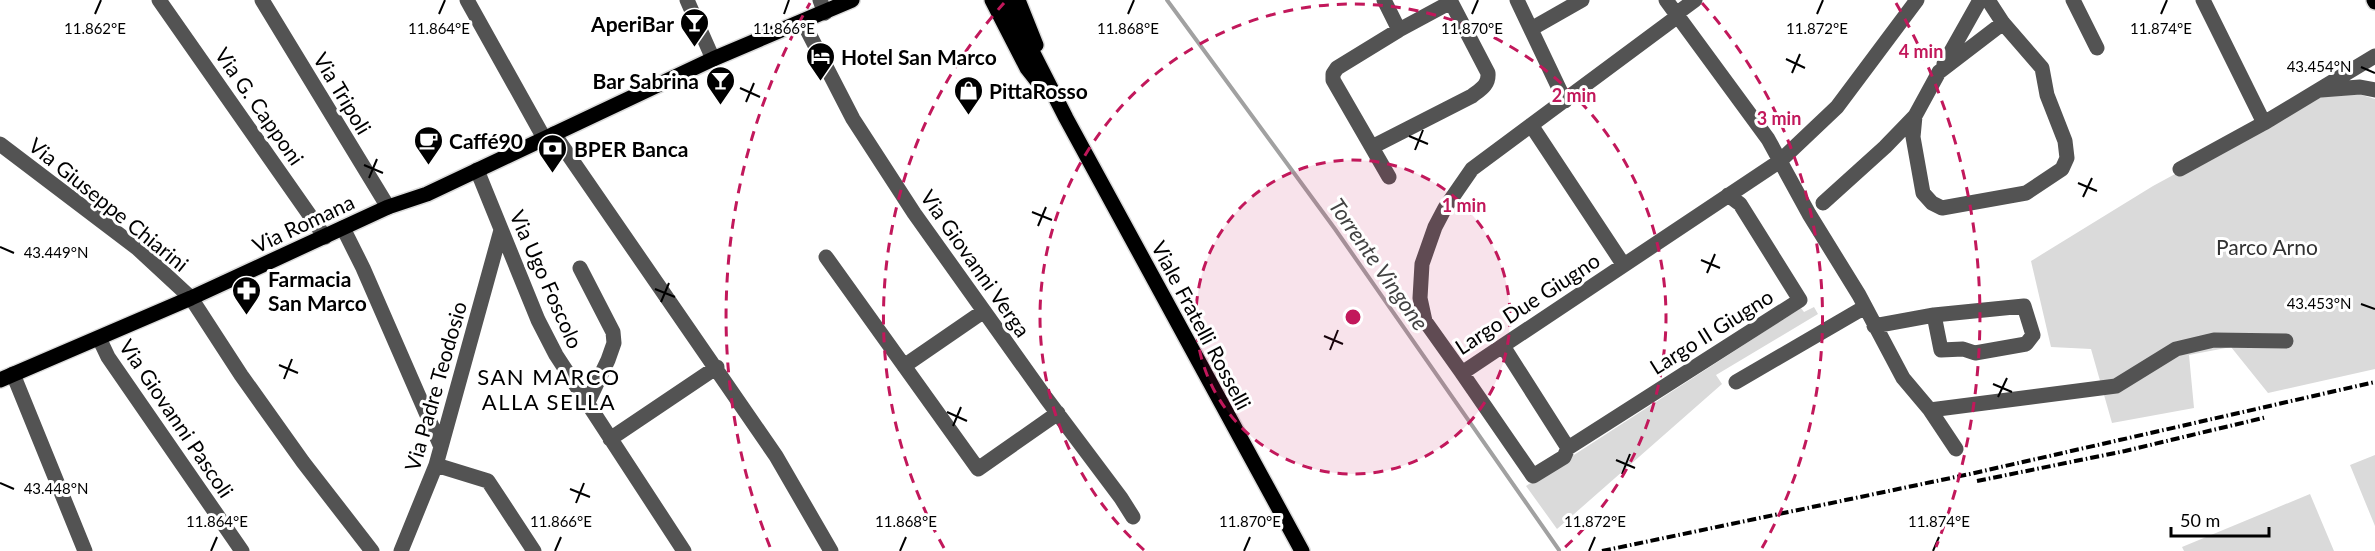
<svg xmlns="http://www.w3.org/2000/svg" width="2375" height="551" font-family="Lato,sans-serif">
<rect width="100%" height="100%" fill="#fff"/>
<path fill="#dadada" d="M2355 93 2375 99V369L2268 393 2231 347 2189 355 2194 408 2112 423 2091 349 2051 347 2031 261 2153 186 2319 96Z
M1814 307 1818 314 1716 375 1722 384 1557 529 1526 486 1801 308 1804 312Z
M2375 455V526L2350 465Z
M2310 494 2334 551H2184L2182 547Z"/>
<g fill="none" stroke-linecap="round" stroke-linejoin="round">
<path stroke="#a1a1a1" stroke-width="4" d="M1167 0 1335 229 1559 550"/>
<defs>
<path id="major" d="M992 0 1027 68 1042 87
M1006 0 1066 118 1302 551
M1018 0 1036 45
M2374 0 2375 2
M0 380 191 298 388 207 427 194 713 59 852 0"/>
</defs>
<use href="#major" stroke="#dbdbdb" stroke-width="18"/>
<path stroke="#535353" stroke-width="15" d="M159 0 325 237
M262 0 388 207
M467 0 544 138
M687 0 713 59
M820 0 825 13
M1384 0 1399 30
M1517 0 1565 101
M1666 0 1768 139 1809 214 1859 295 1903 378 1930 410 2116 386 2176 349 2214 340 2286 341
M1988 0 2003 23 2042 68 2047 95 2065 141 2067 158 2062 169 2026 193 1942 208 1932 203 1923 193 1913 137 1915 116 1939 72 2003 23
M2073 0 2097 48
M2203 0 2264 123
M1676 14 1695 0
M1678 16 1472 169 1445 208 1435 227 1422 264 1420 298 1425 321 1462 373 1780 161 1837 107 1917 0
M803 22 853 119 914 213 1046 398 1121 498 1133 517
M1531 29 1582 0
M1944 64 1980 0
M2321 90 2360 87 2375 90
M1531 125 1623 264
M554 134 776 456 831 551
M0 144 137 248 191 298 241 375 303 462 372 551
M1372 147 1472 96C1481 89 1489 85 1488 73L1451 2
M2180 169 2264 123 2375 56
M477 170 538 320 556 355 684 551
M1389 177 1333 80V74L1337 68 1399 30 1451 2 1450 0
M1823 203 1885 147 1915 116
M343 228 363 268 441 447
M826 257 978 469 1058 413
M580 268 613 332 614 343 608 360 587 404
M1874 326 1934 315 2024 306 2033 335 2026 344 1975 353 1963 349 1941 350 1934 315
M99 338 108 357 242 551
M1503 346 1568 448 1800 300 1740 204 1728 195
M904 366 984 311
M1462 373 1533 476 1564 457 1568 448
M13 374 85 551
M1736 382 1865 307
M1930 410 1956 449
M610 439 717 367
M436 465 488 481 534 551
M401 551 436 465 501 230"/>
<use href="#major" stroke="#000" stroke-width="15"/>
<path stroke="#000" stroke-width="4" stroke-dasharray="9 3 1.5 3" stroke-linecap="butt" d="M1977 481 2125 451 2267 417
M1602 551 1970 474 2375 382"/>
</g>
<path fill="none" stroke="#000" stroke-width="2" d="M95 14 101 0M439 14 445 0M784 14 789 0M1128 14 1134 0M1472 14 1478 0M1817 14 1823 0M2161 14 2167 0M1786 59 1805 68M2361 67 2375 73M1792 73 1800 54M740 88 760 97M746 102 754 83M1409 136 1428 144M1415 150 1423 130M364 165 383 173M369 178 377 159M2078 183 2097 191M2083 197 2092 178M1032 212 1052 220M1038 226 1046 207M0 247 14 253M1701 260 1720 268M1707 273 1715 254M655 289 675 297M661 302 669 283M2361 304 2375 309M1324 336 1343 344M1330 350 1338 330M279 365 298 373M284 379 292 359M1993 384 2012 392M1998 397 2007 378M947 412 967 421M953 426 961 407M1616 460 1635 468M1622 474 1630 454M0 483 14 489M570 489 590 497M576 503 584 483M211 551 217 537M555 551 561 537M900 551 906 537M1244 551 1250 537M1589 551 1595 537M1933 551 1939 537"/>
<circle cx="1353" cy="317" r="157" fill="#c2185b" fill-opacity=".12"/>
<g fill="none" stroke="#c2185b" stroke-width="3" stroke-dasharray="10 8">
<circle cx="1353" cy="317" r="157"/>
<path d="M1144 550A313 313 0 1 1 1562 550"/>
<path d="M944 548A470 470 0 0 1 1004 3M1702 3A470 470 0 0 1 1762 548"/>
<path d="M770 547A627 627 0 0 1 810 3M1896 3A627 627 0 0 1 1936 547"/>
</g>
<defs>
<symbol id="bar-pin" viewBox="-11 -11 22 30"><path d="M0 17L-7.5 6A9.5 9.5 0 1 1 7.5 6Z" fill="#000" stroke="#fff"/><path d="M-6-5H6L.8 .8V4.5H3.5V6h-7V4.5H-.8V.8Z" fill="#fff"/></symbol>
<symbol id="hotel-pin" viewBox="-11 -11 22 30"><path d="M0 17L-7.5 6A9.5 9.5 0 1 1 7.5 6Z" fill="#000" stroke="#fff"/><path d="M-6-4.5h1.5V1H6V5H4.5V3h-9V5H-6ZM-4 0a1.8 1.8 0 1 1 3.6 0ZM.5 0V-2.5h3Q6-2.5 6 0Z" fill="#fff"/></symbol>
<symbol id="shop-pin" viewBox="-11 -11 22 30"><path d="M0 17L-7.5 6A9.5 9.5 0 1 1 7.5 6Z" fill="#000" stroke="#fff"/><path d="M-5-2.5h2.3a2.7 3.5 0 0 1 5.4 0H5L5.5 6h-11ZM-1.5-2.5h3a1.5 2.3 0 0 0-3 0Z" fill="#fff"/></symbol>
<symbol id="cafe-pin" viewBox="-11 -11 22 30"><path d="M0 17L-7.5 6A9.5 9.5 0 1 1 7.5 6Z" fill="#000" stroke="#fff"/><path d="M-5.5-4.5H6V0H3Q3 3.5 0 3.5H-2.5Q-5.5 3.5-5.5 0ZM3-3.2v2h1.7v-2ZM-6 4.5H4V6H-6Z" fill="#fff"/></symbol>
<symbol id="bank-pin" viewBox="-11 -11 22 30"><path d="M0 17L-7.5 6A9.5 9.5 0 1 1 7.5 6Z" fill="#000" stroke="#fff"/><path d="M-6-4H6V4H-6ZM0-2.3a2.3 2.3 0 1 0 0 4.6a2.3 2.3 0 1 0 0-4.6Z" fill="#fff"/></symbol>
<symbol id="pharmacy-pin" viewBox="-11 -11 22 30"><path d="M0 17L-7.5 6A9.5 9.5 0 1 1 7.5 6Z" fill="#000" stroke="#fff"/><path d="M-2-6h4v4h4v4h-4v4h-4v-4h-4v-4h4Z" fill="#fff"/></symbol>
</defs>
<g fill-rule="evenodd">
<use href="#bar-pin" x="678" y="6" width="33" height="45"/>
<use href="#hotel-pin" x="804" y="40" width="33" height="45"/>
<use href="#bar-pin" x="704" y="64" width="33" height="45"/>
<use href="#shop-pin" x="952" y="74" width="33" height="45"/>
<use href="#cafe-pin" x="412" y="124" width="33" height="45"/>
<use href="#bank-pin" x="536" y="132" width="33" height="45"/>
<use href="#pharmacy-pin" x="230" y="274" width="33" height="45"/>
</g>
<g text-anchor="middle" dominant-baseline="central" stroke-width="6" stroke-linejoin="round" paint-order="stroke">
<g font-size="21" font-weight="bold" fill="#000" stroke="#fff" text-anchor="start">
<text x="674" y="23" text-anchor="end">AperiBar</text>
<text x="841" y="56">Hotel San Marco</text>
<text x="699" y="80" text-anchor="end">Bar Sabrina</text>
<text x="989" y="90">PittaRosso</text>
<text x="449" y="140">Caffé90</text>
<text x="574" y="148">BPER Banca</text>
<text x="268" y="278">Farmacia<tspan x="268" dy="24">San Marco</tspan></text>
</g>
<g font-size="21" fill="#000" stroke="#fff">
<text transform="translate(343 93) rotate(59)">Via Tripoli</text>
<text transform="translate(260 106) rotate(55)">Via G. Capponi</text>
<text transform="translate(109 204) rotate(39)">Via Giuseppe Chiarini</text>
<text transform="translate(303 223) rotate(-25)">Via Romana</text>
<text transform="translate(976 263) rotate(55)">Via Giovanni Verga</text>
<text transform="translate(547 279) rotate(66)">Via Ugo Foscolo</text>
<text transform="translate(1527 303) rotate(-33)">Largo Due Giugno</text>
<text transform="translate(1202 325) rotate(62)">Viale Fratelli Rosselli</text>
<text transform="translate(1711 331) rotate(-32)">Largo II Giugno</text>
<text transform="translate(435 386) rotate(-74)">Via Padre Teodosio</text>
<text transform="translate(177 418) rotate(56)">Via Giovanni Pascoli</text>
</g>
<g font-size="21" fill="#313131" stroke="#fff">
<text x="2267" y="246">Parco Arno</text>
</g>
<g font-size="22" font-style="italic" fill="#424242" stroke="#fff">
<text transform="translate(1379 264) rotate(55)">Torrente Vingone</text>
</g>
<g font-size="22" letter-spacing="1.5" fill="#000" stroke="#fff">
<text x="549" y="376">SAN MARCO<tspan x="549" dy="25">ALLA SELLA</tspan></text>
</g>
</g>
<g font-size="15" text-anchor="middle" fill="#000" stroke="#fff" stroke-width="6" stroke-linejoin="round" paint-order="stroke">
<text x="95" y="34">11.862°E</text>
<text x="439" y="34">11.864°E</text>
<text x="784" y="34">11.866°E</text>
<text x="1128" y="34">11.868°E</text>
<text x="1472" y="34">11.870°E</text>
<text x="1817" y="34">11.872°E</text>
<text x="2161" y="34">11.874°E</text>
<text x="2319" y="72">43.454°N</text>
<text x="56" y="258">43.449°N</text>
<text x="2319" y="309">43.453°N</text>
<text x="56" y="494">43.448°N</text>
<text x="217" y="527">11.864°E</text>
<text x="561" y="527">11.866°E</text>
<text x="906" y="527">11.868°E</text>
<text x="1250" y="527">11.870°E</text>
<text x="1595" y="527">11.872°E</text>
<text x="1939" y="527">11.874°E</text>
</g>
<circle cx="1353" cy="317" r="9" fill="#c2185b" stroke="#fff" stroke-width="3"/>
<g font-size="18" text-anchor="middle" font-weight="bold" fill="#c2185b" stroke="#fff" stroke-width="6" stroke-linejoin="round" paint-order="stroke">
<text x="1921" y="58">4 min</text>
<text x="1574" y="102">2 min</text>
<text x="1779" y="125">3 min</text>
<text x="1464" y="212">1 min</text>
</g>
<path d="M2171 527v9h98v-9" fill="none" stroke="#000000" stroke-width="3"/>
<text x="2180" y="527" font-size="18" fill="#000000" stroke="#ffffff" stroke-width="4.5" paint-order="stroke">50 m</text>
</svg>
